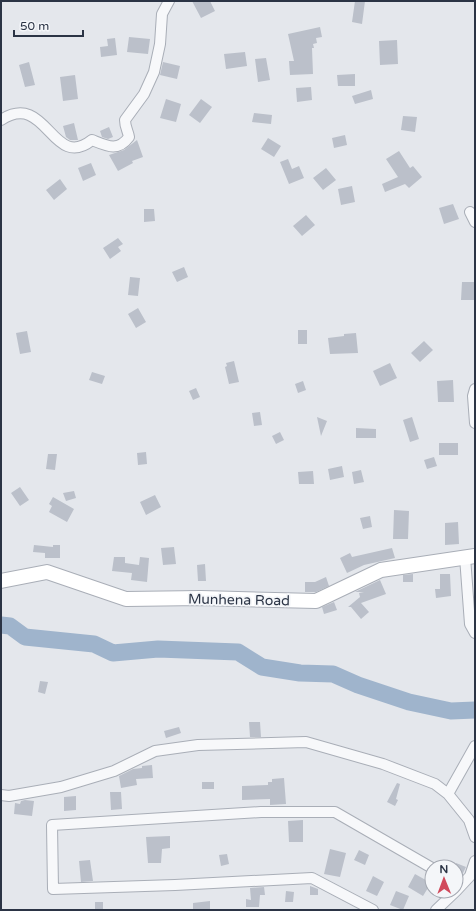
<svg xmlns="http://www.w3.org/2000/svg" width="476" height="911" font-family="'Varela Round',sans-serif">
<rect width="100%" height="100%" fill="#e4e7ec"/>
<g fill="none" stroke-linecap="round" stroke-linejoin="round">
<path stroke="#9fb4cc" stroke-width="17" d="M1 625 10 626 25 637 94 644 113 653 158 649 238 652 262 667 300 673 333 674 358 685 409 702 451 711 475 710"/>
</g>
<path fill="#bbc0ca" d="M192 1H210L215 11 201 18Z
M355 1H365L362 24 352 22Z
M320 27 322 37 316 38 317 43 313 44 314 48H312L313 74 290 75 289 61H294L288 34Z
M129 37 150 39 148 54 127 52Z
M115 38 117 55 101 57 100 47 108 46 107 39Z
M397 40 398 64 380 65 379 41Z
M245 52 247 66 226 69 224 54Z
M266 58 270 80 258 82 255 59Z
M29 62 35 85 25 87 19 65Z
M163 62 180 66 177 79 160 75Z
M355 74V86H338L337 75Z
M75 75 78 99 63 101 60 77Z
M311 87 312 100 297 102 296 88Z
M371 90 373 99 355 104 352 96Z
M166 99 181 104 176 122 160 118Z
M201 99 212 107 200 123 189 115Z
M254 113 272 115 271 124 252 122Z
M403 116 417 117 415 132 401 130Z
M74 123 78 140H70L66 137 63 126Z
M109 127 113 137 108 139 102 137 100 131Z
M345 135 347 145 334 148 332 138Z
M268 138 281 146 274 157 261 149Z
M137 140 143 157 132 161 133 163 118 171 109 155 124 150Z
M399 151 410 168 413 166 422 177 409 188 405 184 385 192 382 184 398 177 386 159Z
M288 159 292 169 299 166 304 178 289 184 280 162Z
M91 163 96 175 83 181 78 168Z
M326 168 336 180 323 190 313 178Z
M60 179 67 189 54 200 46 190Z
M352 186 355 202 341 205 338 189Z
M453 204 459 219 444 224 439 208Z
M144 209H154L155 221 144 222Z
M306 215 315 225 302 236 293 226Z
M118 238 123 244 118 247 121 251 110 259 103 248Z
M184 267 188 277 177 282 172 272Z
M130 277 140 278 138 296 128 295Z
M462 282H475V300H461Z
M138 308 146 322 136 328 128 314Z
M298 330H307V344H298Z
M27 331 31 352 20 354 16 333Z
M356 333 358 353 330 354 328 338 344 336V334Z
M424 341 433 350 420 362 411 353Z
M234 361 239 382 229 384 225 367 227 366 226 363Z
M390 363 397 378 380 386 373 371Z
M92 372 105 376 102 384 89 380Z
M453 380 454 402H438L437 381Z
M303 381 306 390 298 393 295 384Z
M196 388 200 397 193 400 189 391Z
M260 412 262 425 254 426 252 413Z
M317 417 327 421 321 436Z
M412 417 419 439 410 442 403 420Z
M356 428 376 429V438H356Z
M280 432 284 440 276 444 272 436Z
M439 443H458V455H439Z
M146 452 147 464 138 465 137 453Z
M48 454H57L55 470 46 469Z
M434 457 437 466 427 469 424 460Z
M342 466 344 477 330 480 328 469Z
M361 470 364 482 354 484 352 472Z
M313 471 314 484H299L298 472Z
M20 487 29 500 20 506 11 493Z
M74 491 76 498 66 501 63 493Z
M155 495 161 507 146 515 140 502Z
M53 497 74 509 67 522 49 512 52 506 49 504Z
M394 510 409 511 408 539H393Z
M370 516 372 527 363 529 360 518Z
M458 522 459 544 445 545V523Z
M34 545 53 547V545H60V558H45V553L33 552Z
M174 547 176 564 163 565 161 548Z
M392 548 395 558 364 565 347 573 340 558 350 553 352 557Z
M114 557H125V563L139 565 140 557 149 558 147 582 131 580 132 573 112 571Z
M205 564 206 581H198L197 565Z
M413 574V582H403V575Z
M440 574H450L451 596 436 598 435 589H440Z
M326 577 329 586 316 592H305V582H315Z
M380 580 386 594 361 603 369 612 361 619 351 607H348L360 597 359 593 364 592H355Z
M334 602 337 610 324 614 322 607Z
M40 681 48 682 45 694 38 692Z
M249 722H260L261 737H250Z
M179 727 181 733 166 738 164 731Z
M152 765 153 778 136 779 137 785 121 788 119 776 133 769 142 768V766Z
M284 778 286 804 270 805V799L242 800V786L268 785V782H272V779Z
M202 782H214V789H202Z
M397 783 400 784 396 799 398 800 395 806 387 802Z
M110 792H121L122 809 111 810Z
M76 796V810L64 811V797Z
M25 800 34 801 32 816 14 814 15 803 20 804 21 801Z
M303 820V842H289L288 821Z
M170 836V848L162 849 161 863H148L146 837Z
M330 849 346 853 340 877 324 874Z
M359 850 369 855 365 865 354 860Z
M227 854 229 864 221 866 219 855Z
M90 860 93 881 81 882 79 861Z
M456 863 466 867 462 875 456 872Z
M415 874 431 883 423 896 408 887Z
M373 876 384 882 377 896 366 891Z
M310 886 318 889V895H310Z
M264 887 265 895H260L259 907H246V899L251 900 250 888Z
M286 891 294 892 293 902H285Z
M396 891 409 896 403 910 390 905Z
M210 901V910H193V903Z
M95 902H103V910H95Z"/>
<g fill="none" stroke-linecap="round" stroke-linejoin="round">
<defs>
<path id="street" d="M1 120C47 90 52 172 92 140 107 146 118 152 129 137 128 131 125 127 125 120L144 94 154 72 160 44 162 14 169 1
M470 212 475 222
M475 389 473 396 475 423
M465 557 470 624 475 633
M475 746 448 794 469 820 475 837
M1 795 9 796 61 787 114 771 155 751 198 745 306 742 383 764 435 784 448 794
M456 891 470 876 475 861
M373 910 312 878 175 885 53 889 52 825 261 812H335L432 868
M436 910 456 891"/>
<path id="secondary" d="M1 581 47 572 126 599 201 598 316 601 381 570 475 556"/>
</defs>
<use href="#street" stroke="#a9aeb7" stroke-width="12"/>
<use href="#secondary" stroke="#a9aeb7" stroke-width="16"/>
<use href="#street" stroke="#f7f8fa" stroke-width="10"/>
<use href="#secondary" stroke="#fff" stroke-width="14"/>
</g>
<g text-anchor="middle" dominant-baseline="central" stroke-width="3.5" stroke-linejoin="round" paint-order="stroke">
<g font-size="14" fill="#2b3445" stroke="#f4f6f9">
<text transform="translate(239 600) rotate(1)">Munhena Road</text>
</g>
</g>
<rect width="476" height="911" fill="none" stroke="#2b3445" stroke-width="4"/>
<g transform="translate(444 879) rotate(359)"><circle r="19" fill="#f4f6f9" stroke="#a4a8b1"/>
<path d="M0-3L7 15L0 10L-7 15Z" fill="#d1495b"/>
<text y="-6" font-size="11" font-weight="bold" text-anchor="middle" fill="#2b3445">N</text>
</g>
<path d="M14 30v6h69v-6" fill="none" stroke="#2b3445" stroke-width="2"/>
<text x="20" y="30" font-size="12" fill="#2b3445" stroke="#f4f6f9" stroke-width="3" paint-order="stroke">50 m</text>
</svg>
